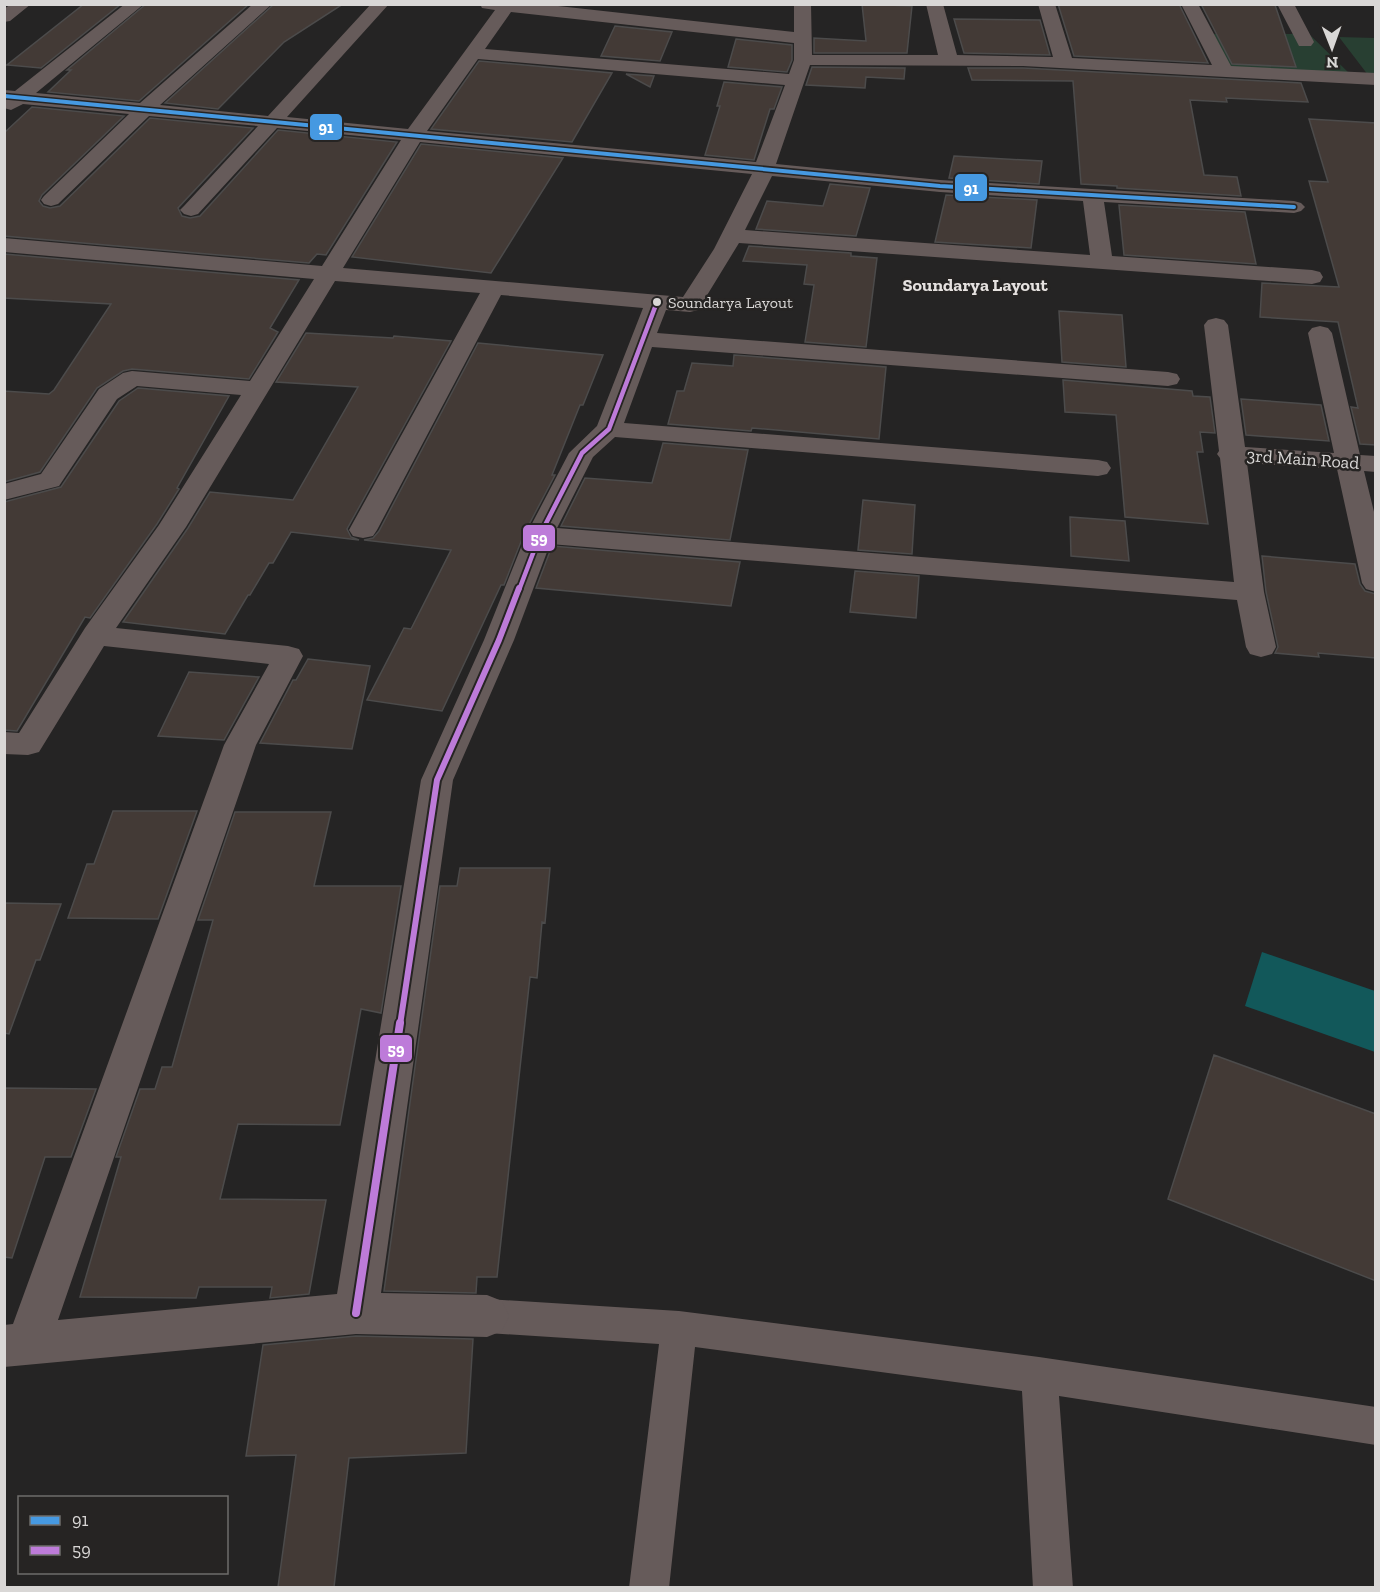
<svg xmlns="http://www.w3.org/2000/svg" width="1380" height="1592" font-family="'Zilla Slab',serif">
<rect width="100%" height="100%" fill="#252424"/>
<path fill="#283f32" d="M1210 34H1309L1350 74 1229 68Z
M1339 37 1375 38V75H1368Z"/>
<path fill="#12585a" d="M1262 952 1375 991V1052L1245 1006Z"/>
<path fill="#433a36" stroke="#4c4b4b" stroke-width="1.5" d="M84 4H121L41 68 7 65Z
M146 4H249L139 101 48 92 71 70H67Z
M274 4H343L284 42 218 109 165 103Z
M862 4 912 6 907 53H814V38L866 41Z
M1058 4H1179L1208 63 1074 56Z
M1201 4 1275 5 1296 67 1232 64Z
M954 19 1040 20 1050 55 964 53Z
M615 26 672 32 660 61 601 56Z
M736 39 792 45V60L787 72 728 67Z
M479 61 612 73 572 142 431 129Z
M812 67 905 68 904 79 866 77 865 88 806 85Z
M968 68H1023L1301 83 1308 102 1226 98 1227 102 1190 100 1204 175 1237 177 1241 196 1117 188V186L1081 184 1073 81 972 80Z
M626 74 654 76 650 87Z
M724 82 782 87 774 109H770L754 160 705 155 720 106H717Z
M32 107 124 116 42 195 39 201 43 206 50 208 60 206 150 118 253 128 178 208 182 216 190 218 200 216 278 130 397 142 326 255 317 254 309 263 4 236V133Z
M1309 119 1376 123V445L1360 444 1351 407 1358 408 1338 322 1260 317 1262 283 1339 287 1309 181 1328 182Z
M421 144 563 158 491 273 352 257Z
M954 156 1042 161 1039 184 949 178Z
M830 184 870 188 856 236 756 229 767 201 823 206Z
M946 195 1037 200 1031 248 935 242Z
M1119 205 1245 212 1256 264 1124 255Z
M749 246 851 253V256L877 258 866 347 805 342 814 285 804 284 807 265 743 261Z
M4 254 299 280 270 328 278 332 249 379 132 369 123 371 97 388 40 472 4 482V391L49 394 54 390 111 304 4 298Z
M1059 311 1122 315 1126 367 1062 362Z
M306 333 393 338 394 336 451 341 347 529 351 537 359 540 291 532 273 563H269L250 595H248L225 634 123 622 188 528 210 492 293 500 358 387 276 382Z
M478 343 603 355 583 405H580L552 475H555L524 534 504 585H501L442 711 367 700 404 628 411 629 451 550 364 540 373 538 379 531Z
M734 355 886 367 879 439 752 428 751 431 668 424 677 391H684L692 363 733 366Z
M1063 380 1192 391 1193 396 1210 397 1215 433 1200 432 1203 452H1197L1208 524 1125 517 1116 415 1065 412Z
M138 388 229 396 177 488 179 489 157 524 90 618 85 617 17 731 4 730V502L61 487 119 401Z
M1241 399 1321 405 1329 441 1246 435Z
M663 443 748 450 730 540 561 526 585 478 652 483Z
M863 500 915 505 912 554 858 550Z
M1070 517 1125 521 1129 561 1071 556Z
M552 546 740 562 731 606 536 588Z
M1262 556 1355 564 1360 584 1365 591 1376 594V658L1318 653 1319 657 1275 653 1278 647 1266 592Z
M855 571 919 576 916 618 850 612Z
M308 659 370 666 352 749 260 743 293 680H296Z
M189 672 259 677 224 740 158 736Z
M113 811H197L158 919 68 918 87 864H94Z
M235 812H331L314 886H401L381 1013 361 1009 340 1125 238 1124 220 1199 326 1200 309 1294 270 1298 272 1287H199L196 1298 80 1297 121 1157H116L140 1089H155L162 1067H172L213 920H198Z
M460 868H550L545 923 542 922 537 978 530 977 497 1277H477L476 1293 384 1291 440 886H457Z
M4 903 61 904 40 960H36L9 1034 4 1033Z
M1214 1055 1376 1114V1281L1168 1199Z
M4 1088 96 1089 71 1157H45L12 1258 4 1257Z
M356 1336 473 1339 466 1453 349 1458 334 1587H278L296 1455 246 1456 263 1345Z"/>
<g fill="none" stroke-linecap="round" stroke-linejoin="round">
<path fill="#665b5a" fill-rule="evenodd" d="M487 1299 679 1311 1039 1357 1376 1407V1445L1059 1396 1073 1588H1033L1022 1391 695 1347 669 1588H629L659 1344 487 1333 474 1328 469 1316 474 1304Z"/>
<path fill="#665b5a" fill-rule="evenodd" d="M11 4H31L10 21 4 22V9Z
M125 4H144L36 93 140 103 253 4H272L160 105 268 116 371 4H389L287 117 408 129 495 10 482 8 480 4H540L794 32V4H811L812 55H938L926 4H943L957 55 1053 57 1038 4H1055L1072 58 1212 65 1181 4H1198L1231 66 1376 73V85L1023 66 810 65 776 164 940 180 1294 201 1301 203 1305 207 1301 211 1294 213 1104 202 1112 256 1312 270 1320 272 1323 277 1320 282 1312 284 739 243 698 310 690 312 666 310 657 333 1168 372 1177 374 1180 379 1177 384 1168 386 652 347 624 423 1098 460 1107 462 1111 468 1107 474 1098 476 615 437 593 457 557 528 1234 582 1220 458 1217 454 1219 451 1204 325 1208 320 1216 318 1224 320 1228 325 1245 447 1334 453 1308 333 1312 328 1320 326 1328 328 1332 333 1360 455 1376 456V472L1364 471 1376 520V592L1366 589 1362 583 1337 469 1247 463 1264 592 1276 647 1272 654 1261 657 1250 654 1246 647 1237 600 550 544 514 640 453 780 381 1293 487 1295 502 1301 509 1316 502 1331 487 1337 356 1334 4 1367V1325L13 1324 224 745 269 664 104 646 39 752 28 755 4 754V732L19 733 85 628 159 525 241 395 137 386 117 399 59 486 4 500V484L41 474 99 389 123 373 132 371 250 381 314 279 4 252V238L322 266 401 140 277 128 198 214 191 216 184 214 180 210 184 206 258 126 149 116 58 204 51 206 44 204 41 200 44 196 129 114 23 104 11 110 4 108V90L15 91ZM511 12 794 43V60L789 74 485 49ZM478 59 785 85 756 162 427 131ZM420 142 752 174 714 249 683 297 343 268ZM772 176 940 192 1083 201 1090 255 745 230ZM335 281 480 293 349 530 353 536 363 538 373 536 377 530 501 295 643 308 597 426 569 453 526 535 484 640 421 780 337 1294 58 1320 256 745 303 656 299 649 288 646 116 628 186 527Z
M1277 4H1294L1314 42 1311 46H1299Z"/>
<defs>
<path id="bus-1" d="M4 96 940 186 1294 207"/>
<path id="bus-2-far2" d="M519 590 540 535 582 453 609 429 657 302"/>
<path id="bus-2-far1" d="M400 1025 437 780 499 640 519 588"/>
<path id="bus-2" d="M356 1313 400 1023"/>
</defs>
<use href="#bus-1" stroke="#262423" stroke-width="7"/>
<use href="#bus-2-far2" stroke="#262423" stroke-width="8"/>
<use href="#bus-2-far1" stroke="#262423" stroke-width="10"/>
<use href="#bus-2" stroke="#262423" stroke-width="12"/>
<use href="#bus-1" stroke="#4699e1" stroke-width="4"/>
<use href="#bus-2-far2" stroke="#bd7bd9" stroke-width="4.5"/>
<use href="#bus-2-far1" stroke="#bd7bd9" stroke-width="6"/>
<use href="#bus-2" stroke="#bd7bd9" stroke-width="8"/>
</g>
<circle fill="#d9d7d6" stroke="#262423" stroke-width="2" cx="657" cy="302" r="5"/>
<g text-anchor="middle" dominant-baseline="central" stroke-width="5" stroke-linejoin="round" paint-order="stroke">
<g font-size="16" fill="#d9d7d6" stroke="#262423" text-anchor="start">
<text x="668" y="302">Soundarya Layout</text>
</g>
<g font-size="18" font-weight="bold" fill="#e6e2e0" stroke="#262423">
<text x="975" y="285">Soundarya Layout</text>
</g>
<g font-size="18" fill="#d9d7d6" stroke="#262423">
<text transform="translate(1303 459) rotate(4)">3rd Main Road</text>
</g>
</g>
<g stroke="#262423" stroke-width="2">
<rect x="309" y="113" width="34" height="28" rx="6" fill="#4699e1"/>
<rect x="954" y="173" width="34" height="29" rx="6" fill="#4699e1"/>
<rect x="522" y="524" width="34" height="28" rx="6" fill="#bd7bd9"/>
<rect x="379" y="1034" width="34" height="29" rx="6" fill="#bd7bd9"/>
</g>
<g font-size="16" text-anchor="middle" font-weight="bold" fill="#fff">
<text x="326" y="133">91</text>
<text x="971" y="194">91</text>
<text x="539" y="544">59</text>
<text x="396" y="1055">59</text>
</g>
<rect width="1380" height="1592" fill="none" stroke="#d9d7d6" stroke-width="12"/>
<rect x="18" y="1496" width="210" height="78" fill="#262423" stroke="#6e6c6b" stroke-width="1.5"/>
<rect x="30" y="1516" width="30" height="9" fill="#4699e1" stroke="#6e6c6b" stroke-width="1.5"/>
<text x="72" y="1526" font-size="18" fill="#d9d7d6">91</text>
<rect x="30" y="1546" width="30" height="9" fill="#bd7bd9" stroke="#6e6c6b" stroke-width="1.5"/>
<text x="72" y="1556" font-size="18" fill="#d9d7d6">59</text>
<g transform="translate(1332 48) rotate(179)" stroke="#262423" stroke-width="4.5" paint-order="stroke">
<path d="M0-4.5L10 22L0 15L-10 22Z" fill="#d9d7d6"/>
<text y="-9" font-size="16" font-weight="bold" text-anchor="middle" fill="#d9d7d6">N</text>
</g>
</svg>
